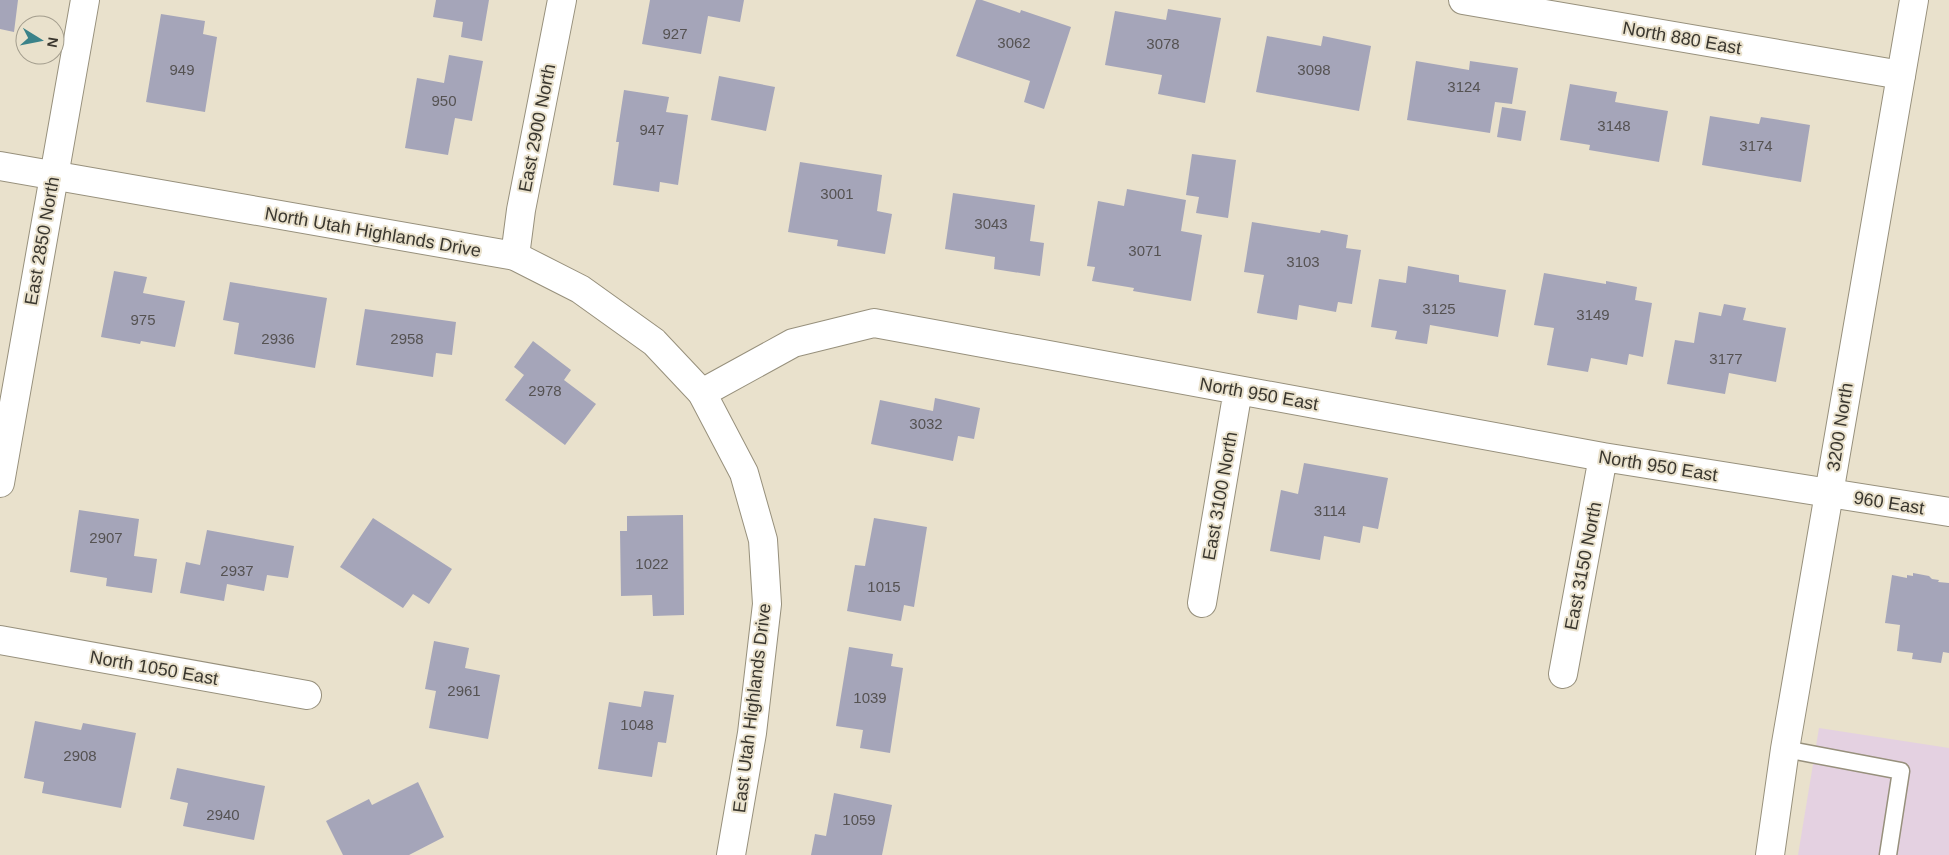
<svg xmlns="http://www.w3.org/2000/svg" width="1949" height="855" font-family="Helvetica,sans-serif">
<rect width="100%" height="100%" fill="#e9e1cc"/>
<path fill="#e4d1e1" d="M1819 728 1949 748V855H1798Z"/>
<path fill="#a5a5b9" d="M0 0H18L14 32 0 29Z
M436 0H489L482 41 461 37 463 22 433 17Z
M650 0H744L740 22 708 16 701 54 642 44Z
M976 0H982L1020 13 1021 10 1071 27 1044 109 1024 102 1030 81 956 56Z
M1168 9 1221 18 1205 103 1158 94 1162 75 1105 65 1115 11 1166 20Z
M161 14 205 21 203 34 217 37 205 112 146 102Z
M1267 36 1321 46 1323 36 1371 46 1359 111 1256 92Z
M449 55 483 61 472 121 455 118 448 155 405 148 417 78 444 83Z
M1416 61 1469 70 1470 61 1518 68 1512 104 1495 102 1490 133 1407 120Z
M719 76 775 87 766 131 711 120Z
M1570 84 1617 92 1615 102 1668 111 1659 162 1589 150 1590 145 1560 140Z
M624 90 669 97 666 112 688 115 678 185 660 182 659 192 613 185 619 142H616Z
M1502 107 1526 111 1521 141 1497 137Z
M1710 116 1759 124 1761 117 1810 125 1801 182 1702 165Z
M1192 154 1236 160 1228 218 1196 213 1199 197 1186 195Z
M800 162 882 175 877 211 892 214 885 254 837 246 838 240 788 232Z
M1127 189 1186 200 1181 231 1202 235 1191 301 1133 291 1134 288 1092 281 1095 267 1087 266 1098 201 1124 206Z
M953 193 1035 205 1030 241 1044 243 1040 276 994 269 995 257 945 249Z
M1252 222 1320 233 1321 230 1348 235 1346 248 1361 250 1352 304 1338 302 1336 312 1299 305 1297 320 1257 313 1264 275 1244 272Z
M1408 266 1459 275V282L1506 290 1498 337 1430 325 1427 344 1395 339 1397 331 1371 327 1379 279 1406 283Z
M114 271 147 277 143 293 185 301 175 347 141 341 140 344 101 337Z
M1544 273 1606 284V281L1637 287 1635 300 1652 303 1643 357 1629 354 1627 365 1591 358 1588 372 1547 365 1554 328 1534 325Z
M230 282 327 298 315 368 234 354 239 323 223 320Z
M1724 304 1746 308 1743 320 1786 328 1776 382 1729 373 1725 394 1667 384 1675 340 1694 343 1699 312 1721 316Z
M365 309 456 322 452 355 436 353 433 377 356 365Z
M533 341 571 370 564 380 596 404 565 445 505 400 524 375 514 367Z
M935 398 980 408 974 439 958 436 953 461 871 444 880 400 933 411Z
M1304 463 1388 478 1378 529 1363 526 1360 543 1324 536 1320 560 1270 551 1281 490 1298 494Z
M79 510 139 519 134 556 157 559 152 593 106 586 107 578 70 572Z
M683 515 684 615 653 616 652 595 621 596 620 531H627V516Z
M373 518 452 569 429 604 413 594 403 608 340 567Z
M874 518 927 527 914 607 904 605 901 621 847 611 855 565 865 566Z
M207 530 294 546 288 578 267 575 264 591 227 584 224 601 180 593 186 562 200 565Z
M1913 573 1929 576 1932 579 1939 580 1938 582 1949 583V653L1943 652 1941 663 1912 659 1913 653 1897 651 1900 625 1885 623 1892 575 1907 578V575L1913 576Z
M434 641 469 648 465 668 500 675 488 739 429 728 436 691 425 689Z
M849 647 893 654 891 666 903 668 890 753 860 748 863 730 836 726Z
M644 691 674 695 666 743 658 742 652 777 598 769 609 702 641 707Z
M35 721 81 730 83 723 136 733 121 808 42 793 44 782 24 778Z
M177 768 265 786 254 840 183 826 188 803 170 799Z
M418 782 444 837 409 855H343L326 821 369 799 372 805Z
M834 793 892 805 882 855H811L815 834 826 836Z"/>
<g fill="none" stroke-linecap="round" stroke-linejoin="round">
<defs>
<path id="lane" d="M1785 749 1901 771 1888 855"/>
<path id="street" d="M1463 0 1901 75
M515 256 521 210 562 0
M702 393 793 343 874 323 1603 457 1949 512
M0 483 85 0
M1202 603 1238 390
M0 640 307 695
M1563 674 1603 457"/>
<path id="secondary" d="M0 166 515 256 580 289 654 342 702 393 744 473 763 540 767 604 752 733 731 855
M1770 855 1785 749 1914 0"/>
</defs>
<use href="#lane" stroke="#97907c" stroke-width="19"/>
<use href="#street" stroke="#97907c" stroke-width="30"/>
<use href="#secondary" stroke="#97907c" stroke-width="30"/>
<use href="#lane" stroke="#fff" stroke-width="16"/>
<use href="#street" stroke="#fff" stroke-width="28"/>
<use href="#secondary" stroke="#fff" stroke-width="28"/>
</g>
<g text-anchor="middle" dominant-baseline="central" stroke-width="4" stroke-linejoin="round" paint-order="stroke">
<g font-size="15" fill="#555252">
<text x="675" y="33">927</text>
<text x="1014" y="42">3062</text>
<text x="1163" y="43">3078</text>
<text x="182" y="69">949</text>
<text x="1314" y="69">3098</text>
<text x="1464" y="86">3124</text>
<text x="444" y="100">950</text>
<text x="1614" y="125">3148</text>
<text x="652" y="129">947</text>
<text x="1756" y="145">3174</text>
<text x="837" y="193">3001</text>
<text x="991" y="223">3043</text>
<text x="1145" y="250">3071</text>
<text x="1303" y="261">3103</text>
<text x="1439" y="308">3125</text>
<text x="1593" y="314">3149</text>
<text x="143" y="319">975</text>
<text x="278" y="338">2936</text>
<text x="407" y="338">2958</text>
<text x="1726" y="358">3177</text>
<text x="545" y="390">2978</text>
<text x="926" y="423">3032</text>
<text x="1330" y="510">3114</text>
<text x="106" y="537">2907</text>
<text x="652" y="563">1022</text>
<text x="237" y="570">2937</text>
<text x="884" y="586">1015</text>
<text x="464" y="690">2961</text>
<text x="870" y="697">1039</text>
<text x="637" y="724">1048</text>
<text x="80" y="755">2908</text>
<text x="223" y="814">2940</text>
<text x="859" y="819">1059</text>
</g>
<g font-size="18" fill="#3a372f" stroke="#e9e1cc">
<text transform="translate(1682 38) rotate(10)">North 880 East</text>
<text transform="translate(537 128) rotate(-79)">East 2900 North</text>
<text transform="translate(373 232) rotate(10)">North Utah Highlands Drive</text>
<text transform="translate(42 241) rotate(-80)">East 2850 North</text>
<text transform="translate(1259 394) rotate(10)">North 950 East</text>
<text transform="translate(1840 427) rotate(-81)">3200 North</text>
<text transform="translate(1658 466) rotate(9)">North 950 East</text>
<text transform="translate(1220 496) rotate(-80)">East 3100 North</text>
<text transform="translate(1889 503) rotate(9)">960 East</text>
<text transform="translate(1583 566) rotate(-79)">East 3150 North</text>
<text transform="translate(154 668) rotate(10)">North 1050 East</text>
<text transform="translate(752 708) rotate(-83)">East Utah Highlands Drive</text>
</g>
</g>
<g transform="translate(40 40) rotate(100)"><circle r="24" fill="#e9e1cc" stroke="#a39d8d"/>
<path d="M0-4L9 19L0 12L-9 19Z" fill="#3a8289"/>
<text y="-8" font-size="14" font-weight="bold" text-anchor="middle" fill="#3a372f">N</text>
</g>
</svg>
